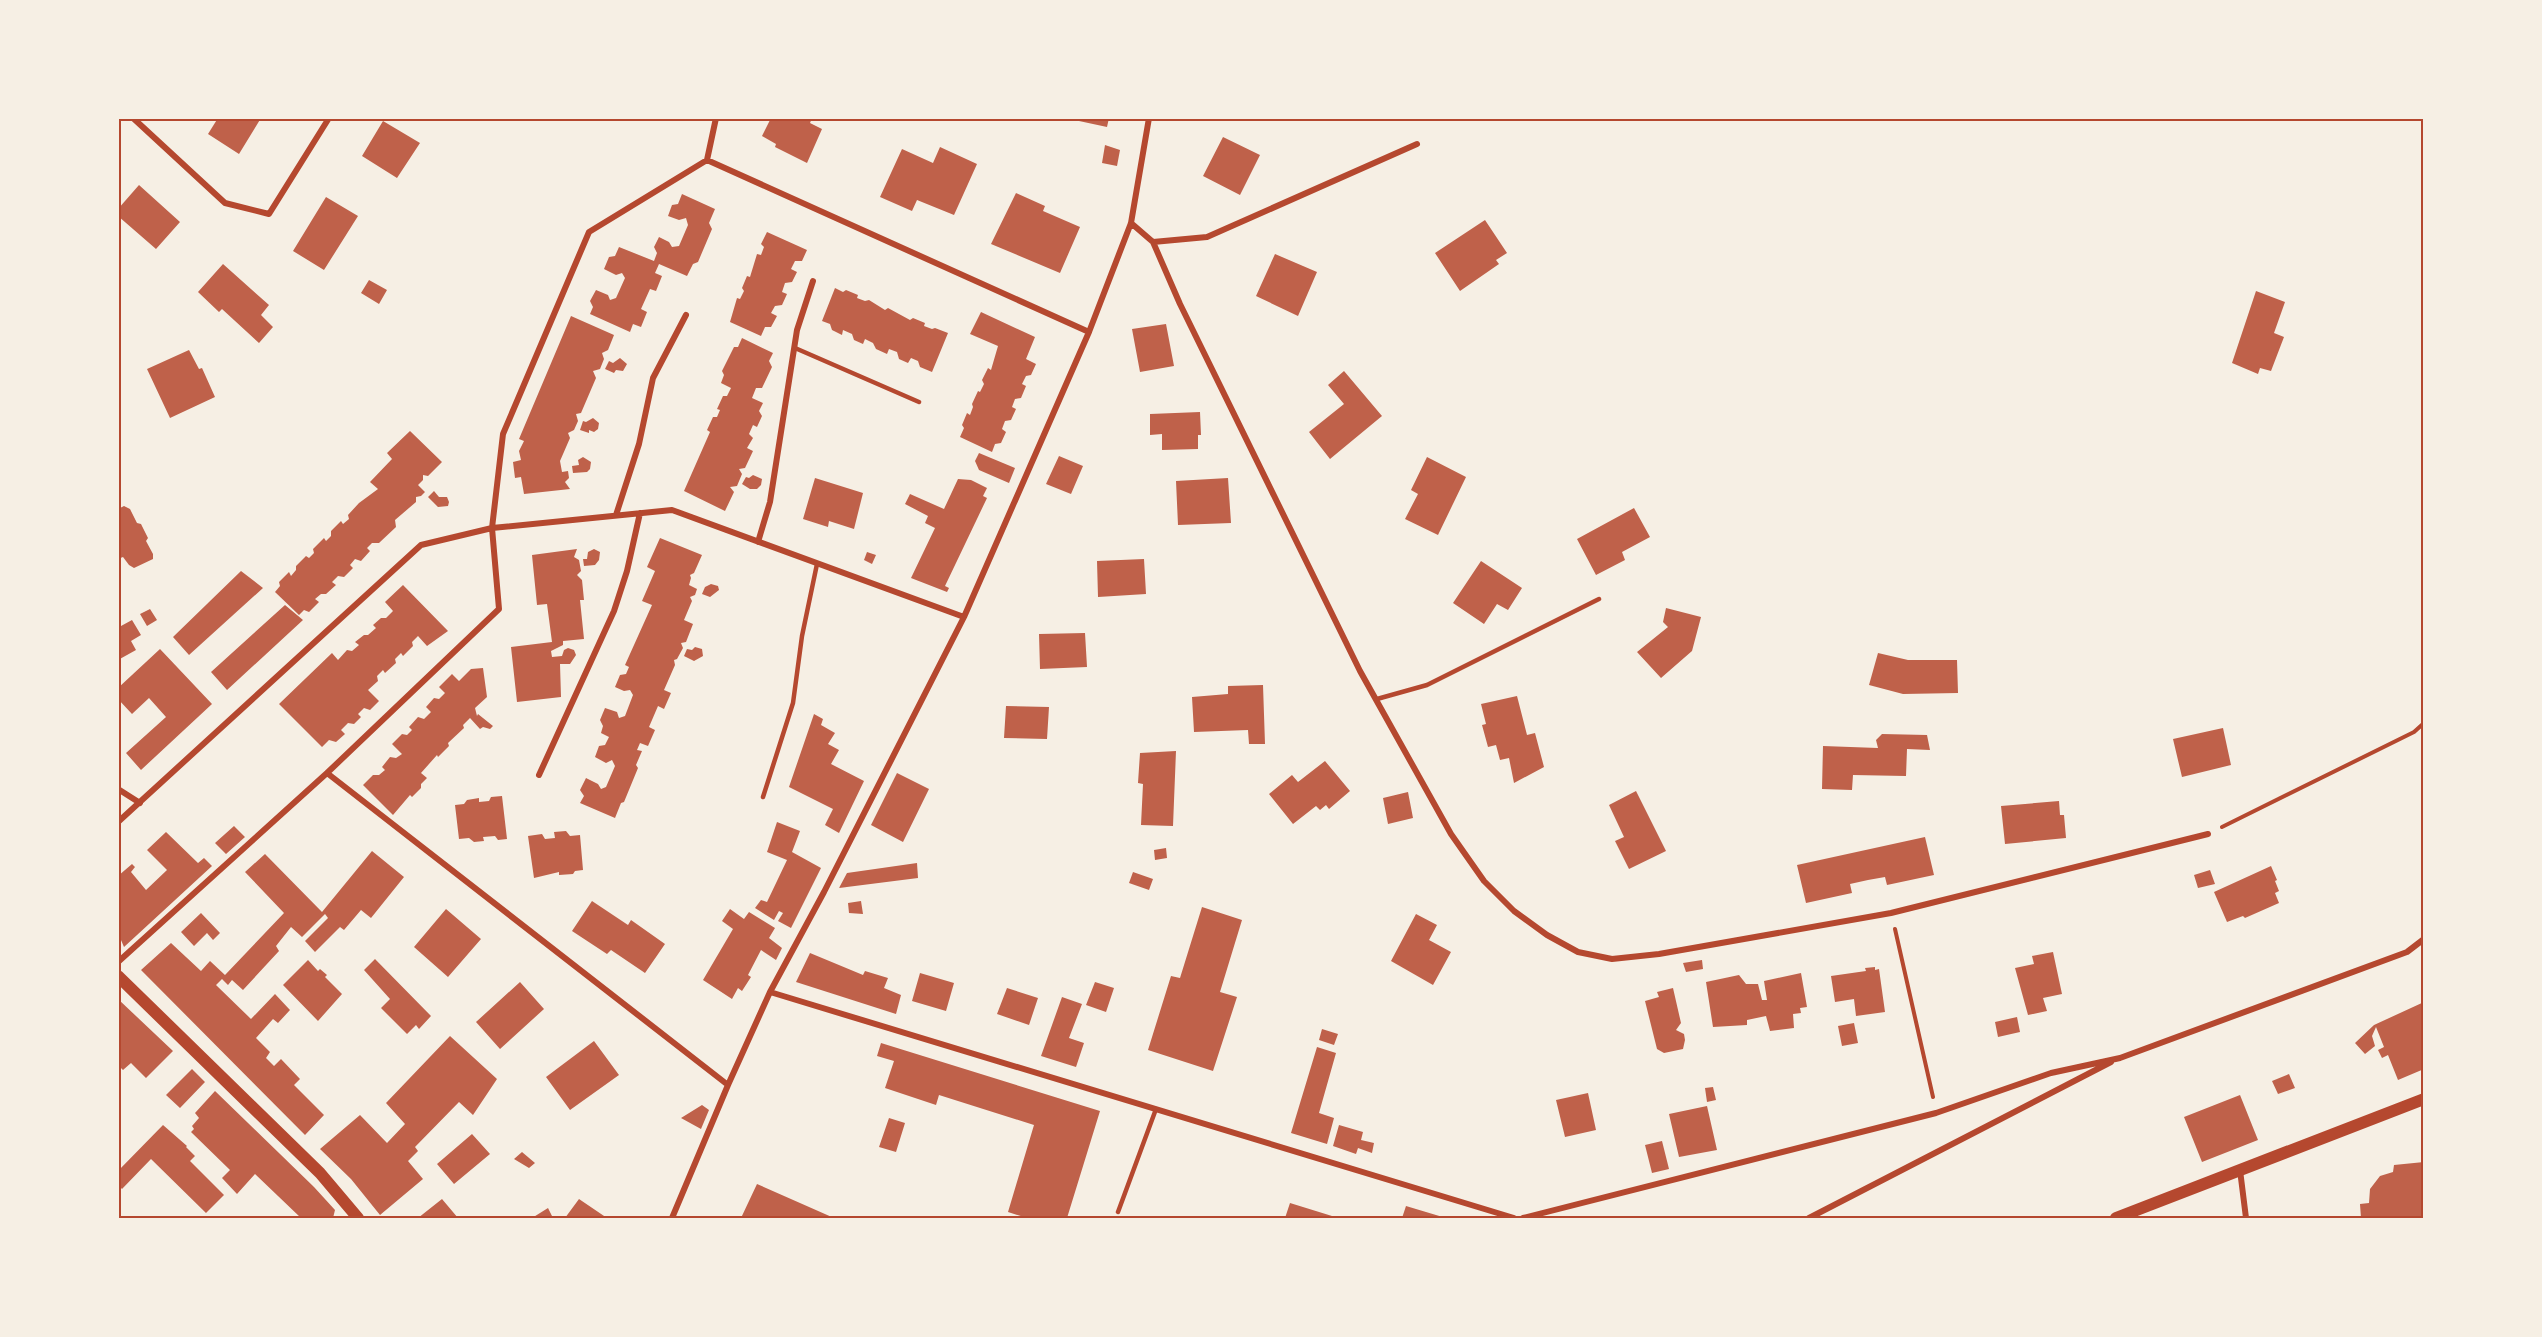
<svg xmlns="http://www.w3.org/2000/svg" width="2542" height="1337" font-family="'Source Serif 4',serif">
<rect width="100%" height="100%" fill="#f6efe4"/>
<path fill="#bf614a" d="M218 118H261L239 154 208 134Z
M771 118H812L810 123 822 129 807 163 775 147 776 144 762 136Z
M1065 118H1109L1107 127Z
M383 121 420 143 397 178 362 156Z
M1223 137 1260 155 1240 195 1203 176Z
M1105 145 1120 150 1117 166 1102 163Z
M940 147 977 164 954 215 917 200 912 211 880 197 902 149 933 163Z
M139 185 180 222 156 249 118 216V209Z
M1016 193 1045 206 1043 211 1080 227 1060 273 991 244Z
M682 194 715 209 709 223 712 229 698 262 693 264 687 276 659 264 655 273 662 276 656 291 650 289 641 309 647 312 641 327 633 324 630 332 590 314 593 307 590 301 596 290 608 295 610 300 616 298 625 278 622 273 616 275 604 269 609 257 615 256 619 247 654 261 657 253 654 247 659 237 669 242 672 247 679 246 688 225 686 218 679 220 668 216 672 205 678 204Z
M326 197 358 216 324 270 293 251Z
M1485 220 1507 253 1496 260 1499 264 1460 291 1435 253Z
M767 232 807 250 802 261H795L791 269 797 272 792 282 785 283 782 292 787 294 782 305 775 306 771 313 777 316 771 327H765L761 336 730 322 737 298 740 299 744 291 742 288 747 276 750 277 757 254 761 255 764 247 761 244Z
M1275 254 1317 272 1298 316 1256 296Z
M223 264 269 305 261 315 273 327 259 343 222 309 219 312 198 292Z
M369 280 387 290 379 304 361 293Z
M835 288 843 292 846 290 858 295 857 298 865 301 869 300 885 310 888 308 910 320 913 318 925 323 924 326 932 329 935 328 948 333 932 372 920 367 918 361 911 358 908 363 899 359 897 352 889 349 887 354 876 349 873 343 865 339 863 344 854 340 852 334 843 330 842 335 832 330 830 324 822 321Z
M2256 291 2285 302 2274 333 2284 337 2271 371 2260 368 2258 374 2232 363Z
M981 312 1035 337 1026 359 1036 364 1031 375 1026 376 1022 384 1026 386 1021 398 1015 399 1012 407 1016 409 1011 420 1005 421 1002 429 1006 432 1001 443 995 444 992 452 960 437 964 428 962 425 967 413 970 415 973 407 972 404 978 391 980 392 984 384 982 380 988 368 991 370 998 346 970 334Z
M571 316 614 335 608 350 602 353 604 359 600 369 593 371 596 378 581 413 576 414 578 421 574 430 568 433 570 438 560 461 562 472 568 471 569 478 565 482 570 489 524 494 521 477 515 478 513 462 521 460 519 451 524 441 519 439Z
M1166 324 1174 366 1140 372 1132 329Z
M742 338 773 353 769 361 772 367 762 388H756L752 398 763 403 759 411 762 416 757 427 753 425 749 434 753 438 747 448 753 451 745 468 739 469 742 474 737 486 730 487 734 492 725 511 684 491 710 432 707 430 713 417H717L720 410 717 409 723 396H727L731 388 721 383 724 375 722 371 734 347H738Z
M189 350 199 369 202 368 215 397 170 418 147 369Z
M620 358 627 364 623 371 616 370 614 373 605 369 609 361 613 363Z
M1344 371 1382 416 1330 459 1309 432 1344 404 1328 385Z
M1200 412 1201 435H1198V449L1162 450V434L1150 435V414Z
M593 418 599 423 598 429 594 432 589 430V433L580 430 583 421 586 422Z
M410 431 442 462 428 476 423 475V480L418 485 425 492 421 496 416 497V502L395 520 396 527 379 543H372L367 548 370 551 361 561 355 559 350 565 353 568 344 577 338 576 332 582 336 585 326 594H321L315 599 319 602 309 612 304 610 299 615 275 592 280 586 279 582 289 572 291 576 296 570V566L306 556 309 558 314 553 313 549 324 538 326 541 331 536V531L341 521 343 524 349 519 348 515 359 503 378 489 370 482 392 459 387 453Z
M979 453 1015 468 1009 483 979 470 975 461Z
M1059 456 1083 466 1071 494 1046 484Z
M583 457 591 462 590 469 587 472 573 473 572 466 579 465 578 460Z
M1427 457 1466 477 1438 535 1405 519 1418 494 1411 490Z
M753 475 762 479 761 485 757 489H750L742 484 746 477 749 478Z
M815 478 863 493 854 529 829 521 828 527 803 519Z
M1228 478 1231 523 1178 525 1176 481Z
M958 479 971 480 987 488 983 496 987 498 945 586 949 588 947 592 911 578 935 528 925 523 928 516 905 504 910 494 944 509Z
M434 491 439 497H447L449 502 448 506 438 507 428 497Z
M124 506 130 509 137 523 141 524 148 538 146 541 153 554V559L134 568 129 565 123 557 118 559V509Z
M1634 508 1650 537 1622 552 1625 560 1596 575 1577 539Z
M660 538 702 555 694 573 690 575 691 578 689 585 697 589 695 595 690 597 692 601 684 620 693 624 686 642 681 643 683 648 677 659 674 660 675 665 664 690 671 693 664 709 658 706 649 727 655 730 648 746 640 743 637 750 642 751 636 765 638 768 624 802 621 803 615 818 580 803 584 796 580 790 586 778 598 784 601 789 606 787 615 766 612 760 606 763 595 757 599 746 605 745 609 737 601 733 603 726 600 720 605 708 617 712 619 718 625 716 633 695 630 690 624 691 615 687 620 675 626 674 629 667 625 665 652 605 642 601 655 571 647 567Z
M577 549 574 557 579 560 581 571 577 575 582 580 584 600H580L584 639 563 641V645L551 651 552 657 562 656 564 650 568 648 574 650 576 655 570 664H560L561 697 517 702 511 647 552 642 547 604 537 605 532 555Z
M594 549 600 552 599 560 595 565 584 566 583 559H587L588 552Z
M867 552 876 555 872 564 864 560Z
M1144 559 1146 594 1098 597 1097 561Z
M1481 561 1522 588 1508 610 1497 604 1484 624 1453 603Z
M241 571 263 588 189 655 173 637Z
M711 584 718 586 719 590 710 597 702 594 705 587Z
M403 585 448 631 427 646 418 636 412 642 413 646 403 656 401 653 395 659 396 663 385 673 383 670 377 676 378 681 368 690 379 701 370 710 364 708 358 714 361 717 354 724 348 723 341 730 345 734 336 742 329 740 322 747 279 704 332 653 338 660 347 650 352 651 359 645 355 642 364 635H368L376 628 373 625 381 618H386L393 611 385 602Z
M285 605 303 620 227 690 211 672Z
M1666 608 1701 617 1692 651 1661 678 1637 652 1668 627 1663 622Z
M150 609 157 620 147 626 140 614Z
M132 620 141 635 131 641 136 650 118 660V622L121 626Z
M1085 633 1087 667 1040 669 1039 634Z
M695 647 702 649 703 656 694 661 684 656 687 649 692 650Z
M160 649 212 704 141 770 126 753 166 717 149 698 132 714 118 699V688Z
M1878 653 1908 660H1957L1958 693 1903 694 1869 685Z
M483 668 487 697 475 708 477 716 478 714 493 726 490 729 483 727 480 729 470 718 463 725 464 728 448 743 449 746 438 757 437 755 421 773 427 778 421 784V788L412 797 410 795 393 815 363 785 373 775H379L385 770 382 767 390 757 396 758 402 754 392 744 402 734 407 735 412 730 409 727 418 717 424 719 431 712 426 707 434 698 439 699 445 693 439 687 452 674 459 681 471 669Z
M1263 685 1265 744H1249L1248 730 1194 732 1192 697 1228 694V686Z
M1517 696 1527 735 1535 733 1544 767 1514 783 1509 758 1500 760 1496 745 1488 747 1482 725 1486 724 1481 704Z
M1006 706 1049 707 1047 739 1004 738Z
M814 714 823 719 821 725 835 733 828 744 839 750 831 764 864 781 839 833 825 825 833 809 789 787Z
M2223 728 2231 765 2182 777 2173 739Z
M1882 734 1927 735 1930 750 1907 749 1906 776 1853 775 1852 790 1822 789 1823 746 1878 748 1876 740Z
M1176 751 1173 826 1141 825 1143 784 1138 783 1140 753Z
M1325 761 1350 791 1329 809 1326 805 1320 810 1316 806 1293 824 1269 794 1292 775 1298 782Z
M897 773 929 789 903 842 871 825Z
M1636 791 1666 851 1629 869 1615 841 1624 837 1609 805Z
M1408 792 1413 818 1388 824 1383 798Z
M502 796 507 839 498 840 495 836 483 837 484 841 474 842 469 838 459 839 455 805 464 804 467 800 479 798V802L489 801 491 797Z
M2059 801 2060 815H2064L2066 838 2005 844 2001 806Z
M777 822 800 831 792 852 821 868 791 928 778 921 783 913 779 911 774 920 755 908 761 900 767 902 787 860 767 852Z
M234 826 245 837 226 854 215 843Z
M566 831 570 836 580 835 583 870 575 871 573 874 559 875V872L534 878 528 836 542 834 545 839 555 838 554 832Z
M166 832 198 863 204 858 212 866 124 947 118 933V876L132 864 135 867 131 872 146 890 167 870 147 850Z
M1925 837 1934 875 1887 885 1885 877 1868 880 1850 884 1852 893 1806 903 1797 865Z
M1166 848 1167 858 1155 860 1154 850Z
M372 851 404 877 371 918 361 910 344 930 340 927 315 952 305 941 328 918 325 914 302 937 291 927 276 946 279 951 243 990 232 980 228 985 222 979 216 985 251 1019 275 994 290 1010 278 1023 273 1019 256 1038 270 1052 266 1058 274 1066 281 1059 300 1079 294 1085 324 1115 305 1135 141 970 171 943 201 971 210 961 225 975 284 913 245 872 265 854 322 912Z
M917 863 918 878 839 888 847 873Z
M2271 866 2277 880 2275 881 2279 891 2275 893 2279 903 2245 918 2243 916 2227 922 2214 892Z
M2210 870 2215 884 2198 888 2194 875Z
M1133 872 1153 879 1149 890 1129 883Z
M592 901 628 925 631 920 665 944 645 973 611 950 607 954 572 931Z
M861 901 863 914 849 913 848 903Z
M1202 907 1242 920 1220 992 1237 997 1213 1071 1148 1050 1171 976 1180 978Z
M446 909 481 939 448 977 414 947Z
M730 909 744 919 749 912 775 928 769 938 782 948 776 960 761 950 748 975 751 977 742 991 738 988 732 999 703 980 733 929 722 921Z
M201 913 220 933 213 940 207 933 194 946 181 932Z
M1416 914 1437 925 1429 940 1451 952 1433 985 1391 961Z
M2053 952 2062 994 2043 998 2047 1011 2028 1015 2015 968 2034 964 2032 956Z
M810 953 863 975 865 971 888 978 884 988 901 995 896 1014 796 982Z
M375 959 431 1016 419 1029 416 1025 407 1034 381 1008 390 999 364 970Z
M308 960 318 971 320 969 327 975 325 977 342 994 318 1021 283 985Z
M1702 960 1703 969 1686 972 1683 963Z
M1875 967V970L1879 969 1885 1012 1856 1016 1854 999 1835 1002 1831 976 1866 971 1865 968Z
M920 973 954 983 946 1011 912 1001Z
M1801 973 1807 1007 1800 1008 1801 1013 1793 1014 1794 1028 1770 1031 1766 1016 1747 1020V1025L1713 1027 1706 982 1739 975 1746 984H1758L1762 1000H1767L1764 981Z
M520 982 544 1009 500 1049 476 1022Z
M1095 982 1114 988 1106 1012 1086 1005Z
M1007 988 1038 998 1029 1025 997 1014Z
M1673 988 1681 1023 1676 1030 1684 1034 1685 1040 1683 1049 1664 1053 1657 1049 1645 1001 1659 997 1657 992Z
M1062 997 1082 1004 1069 1038 1084 1043 1076 1067 1041 1056Z
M118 999 173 1051 146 1078 131 1063 123 1070 118 1065 120 1060 118 1058Z
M2424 1002V1069L2398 1080 2388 1055 2382 1058 2378 1050 2384 1047 2376 1027 2372 1036 2375 1046 2365 1054 2355 1043 2374 1025Z
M2017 1017 2020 1032 1998 1037 1995 1022Z
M1854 1023 1858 1043 1842 1046 1838 1026Z
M1322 1029 1338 1034 1334 1045 1319 1040Z
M450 1036 497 1079 473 1115 459 1102 415 1147 418 1151 408 1161 423 1179 380 1215 351 1179 320 1149 360 1115 387 1143 405 1124 386 1103Z
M594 1041 619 1075 570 1110 546 1077Z
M881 1043 1100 1111 1067 1218H1027L1008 1212 1034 1125 939 1095 936 1105 885 1088 894 1061 877 1056Z
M1317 1047 1336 1053 1319 1113 1334 1118 1327 1144 1291 1133Z
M192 1069 205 1082 180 1108 166 1095Z
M2289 1074 2295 1088 2278 1094 2272 1081Z
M1713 1087 1716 1100 1707 1102 1705 1088Z
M215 1091 314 1187 335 1210 333 1218H301L255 1174 237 1194 222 1178 230 1170 191 1132 194 1129 192 1126 199 1118 195 1113Z
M1588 1093 1596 1130 1565 1137 1556 1100Z
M2240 1095 2258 1140 2202 1162 2184 1117Z
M702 1105 709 1110 701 1129 681 1118Z
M1707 1106 1717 1150 1679 1157 1669 1114Z
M889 1118 905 1123 896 1152 879 1147Z
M163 1125 187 1146 186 1147 195 1156 190 1161 224 1195 206 1213 151 1159 122 1189 118 1185V1171Z
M1339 1125 1363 1132 1361 1140 1374 1143 1372 1153 1358 1148 1356 1154 1333 1146Z
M472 1134 490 1154 454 1184 437 1164Z
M1662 1141 1669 1169 1652 1173 1645 1145Z
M522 1152 535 1163 529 1168 514 1159Z
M2424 1162V1218H2361L2360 1204 2369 1203 2370 1189 2380 1176 2393 1172 2394 1165Z
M757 1184 834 1218H741Z
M442 1199 458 1218H418Z
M579 1199 607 1218H565Z
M1290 1203 1332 1216 1331 1218H1285Z
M1406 1206 1446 1218H1402Z
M548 1208 553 1218H532Z"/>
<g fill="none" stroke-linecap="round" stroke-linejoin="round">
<path stroke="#b5482f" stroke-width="4" d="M2222 827 2414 732 2424 723
M1895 929 1933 1097"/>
<path stroke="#b5482f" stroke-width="4.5" d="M795 348 919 402
M1377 699 1427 685 1599 599
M763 797 793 703 802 636 817 564
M1118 1212 1156 1109"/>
<path stroke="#b5482f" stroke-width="6" d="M133 118 225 203 269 214 329 118
M707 160 716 118
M1131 223 1153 242 1180 304 1360 671 1451 834 1484 881 1514 911 1547 935 1578 952 1612 959 1659 954 1891 913 2208 834
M1153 242 1207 237 1417 144
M616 515 639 444 653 378 686 315
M758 542 770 502 797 330 813 281
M327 773 728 1085
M539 775 614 611 627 571 640 513
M118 789 140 803
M118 822 421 545 492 528 672 510 964 617
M118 962 327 773 499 609 492 528 503 434 589 232 707 160 1089 332
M770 992 1514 1218
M2240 1170 2246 1218
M672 1218 728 1085 770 992 824 892 964 617 1089 332 1131 223 1149 118
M1523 1218 1936 1113 2051 1073 2120 1058 2407 952 2424 939
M1809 1218 2111 1062"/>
<path stroke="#b5482f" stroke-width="12" d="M118 976 320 1173 358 1218
M2116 1218 2424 1099"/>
</g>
<rect width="2542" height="1337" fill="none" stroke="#f6efe4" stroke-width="240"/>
<rect x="120" y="120" width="2302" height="1097" fill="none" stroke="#b5482f" stroke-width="2"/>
</svg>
